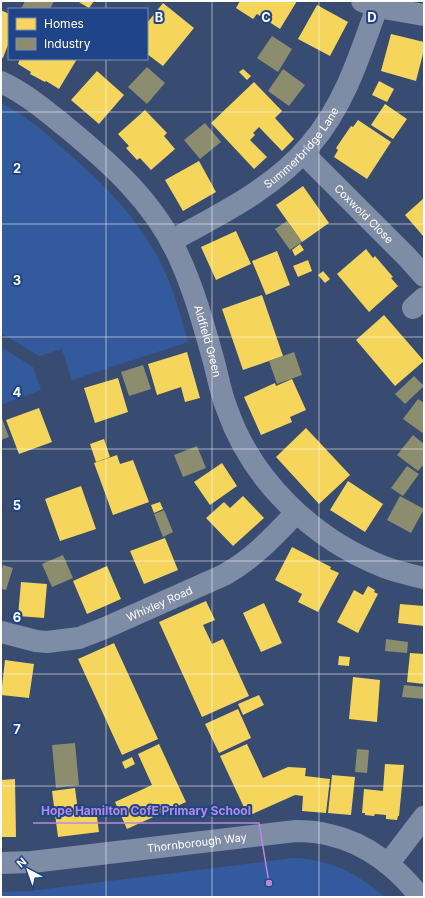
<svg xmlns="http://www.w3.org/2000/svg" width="425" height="898" font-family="Inter,sans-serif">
<rect width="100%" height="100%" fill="#384b70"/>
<path fill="#345a9e" d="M1 103C27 116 48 135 69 154 108 188 142 222 164 270 175 293 181 318 188 342L72 380 62 349 39 356 1 333Z
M1 347 33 367 41 390 1 405Z
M293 858C330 859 357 873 385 897H1V892L30 891Z"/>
<path fill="#f6d55c" d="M77 1H94L89 8Z
M240 1H297L280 29 257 14 253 19 236 8Z
M163 3 194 28 163 66 147 54V23Z
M317 5 348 22 330 56 298 39Z
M1 10 9 14V42L3 58 1 57Z
M391 34 424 42V50L416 81 381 71Z
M20 59H77L59 89 46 81 45 82 30 74 31 72 18 64Z
M243 69 251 76 247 80 239 72Z
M97 71 124 95 99 124 71 100Z
M379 81 394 89 387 102 372 95Z
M254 82 282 111 275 118 294 139 282 151 259 127 253 133 255 135 250 140 267 157 254 169 211 123Z
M385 104 407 119 393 139 371 125Z
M145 110 167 133 164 136 175 149 151 170 140 158 137 160 126 148 129 146 118 134Z
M358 120 391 142 367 179 334 157 338 150 336 148 351 126 353 127Z
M199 161 216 192 183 211 165 180Z
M303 186 329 223 302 242 276 205Z
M424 198V237L405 215Z
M236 231 251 264 216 280 201 247Z
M300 244 304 250 295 256 292 250Z
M366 249 373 258 375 256 393 277 391 278 398 286 369 312 337 274Z
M277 251 290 285 266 295 252 261Z
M308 260 312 271 298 277 293 266Z
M323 271 330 279 325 283 318 275Z
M262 295 283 356 243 370 222 309Z
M384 315 424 361 395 386 356 340Z
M187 352 200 398 185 402 181 387 157 395 148 364Z
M118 378 128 412 95 423 84 388Z
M292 379 306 410 290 417 292 422 261 435 244 397 275 383 276 386Z
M39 408 52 442 19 454 6 420Z
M306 428 350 475 319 504 276 457Z
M104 439 110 457 96 462 90 444Z
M117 455 120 464 133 460 149 502 113 515 94 463Z
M222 463 237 486 210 505 194 482Z
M348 481 383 504 365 532 330 510Z
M81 486 96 529 60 541 45 499Z
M243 496 264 518 233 546 206 518 224 502 230 508Z
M160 502 163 509 154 513 151 505Z
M165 538 178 570 144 584 130 551Z
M292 547 331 567 330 569 339 573 318 612 298 602 302 594 275 580Z
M107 566 121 599 87 614 73 581Z
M21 582 47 584 44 618 18 616Z
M368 586 375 590 374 592 378 594 358 633 337 622 354 590 363 595Z
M206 601 215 620 203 625 212 644 223 639 249 696 202 717 159 622Z
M264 603 282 643 261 652 243 613Z
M400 604 424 606V626L398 623Z
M114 643 158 739 122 755 78 659Z
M410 653 424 654V684L407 682Z
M339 656 350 657 349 666 338 665Z
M5 660 34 664 29 698 1 695Z
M353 677 380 680 377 722 349 719Z
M259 695 264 705 243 715 238 704Z
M238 709 251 738 219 753 205 724Z
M159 744 186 802 127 829 115 802 152 785 138 754Z
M247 744 263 778 288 767 306 768 305 776 330 779 326 813 302 811 303 796 295 795 248 816 220 756Z
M132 757 135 764 125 769 122 762Z
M385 764 404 765 399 816H398L397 820 386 819V815L375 814 374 816 365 815V813H362L364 789 383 791Z
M332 775 355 777 351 815 328 813Z
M15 779 16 837H1V780Z
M75 788 78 811 96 809 99 832 58 837 52 791Z"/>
<path fill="#8c8c6e" d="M25 1H54L50 9H21Z
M272 36 292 49 278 72 257 58Z
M147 67 165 83 147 104 128 87Z
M283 69 305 85 289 106 268 91Z
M205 123 221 142 200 159 184 140Z
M287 221 302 242 290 250 275 229Z
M294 352 302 375 277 384 269 361Z
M143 365 151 389 129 396 121 372Z
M414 376 424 386 405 404 395 394Z
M418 399 424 403V434L403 419Z
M1 416 9 437 1 440Z
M413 435 424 444V464L418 471 397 455Z
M197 446 206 468 183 477 174 455Z
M407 466 419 474 403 496 391 488Z
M400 496 424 509 411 533 387 520Z
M164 510 173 532 163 537 154 514Z
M63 555 73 578 52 587 42 564Z
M3 565 13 568 6 590 1 589V572Z
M386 639 408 642 407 653 385 651Z
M404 685 424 687V699L402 697Z
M75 743 79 785 56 788 52 745Z
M357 749 369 750 367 773 355 772Z"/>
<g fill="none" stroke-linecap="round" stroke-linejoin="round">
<g stroke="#7f8ca6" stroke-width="22">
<path d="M362 1 377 7 424 15"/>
<path id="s1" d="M1 82C25 93 45 110 66 127 110 163 154 202 178 255 194 289 204 326 214 362 218 378 221 394 227 409 252 481 313 539 384 567 397 572 411 575 424 578"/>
<path id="s2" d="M303 153 407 257 424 276"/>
<path id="s3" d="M171 241C220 214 273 189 310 145 344 106 360 55 377 7"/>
<path d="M413 308 424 298"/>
<path id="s4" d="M1 632 36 641 47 642 79 638 105 628 224 575C253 559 274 536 296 513"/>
<path id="s5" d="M1 863 32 862 296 831C308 831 319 832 330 835 366 843 398 868 420 897"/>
<path d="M388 864 424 817"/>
</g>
</g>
<path fill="none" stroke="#fff" stroke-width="1" stroke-opacity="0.55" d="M106 1V9M212 1V897M319 1V897M106 59V897M1 112H424M1 224H424M1 337H424M1 449H424M1 561H424M1 674H424M1 786H424"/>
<g text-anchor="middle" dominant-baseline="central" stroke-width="4" stroke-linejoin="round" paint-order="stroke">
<g font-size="11" fill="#fff" stroke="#204488">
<text stroke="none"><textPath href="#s3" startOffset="162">Summerbridge Lane</textPath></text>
<text stroke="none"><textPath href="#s2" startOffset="86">Coxwold Close</textPath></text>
<text stroke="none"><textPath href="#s1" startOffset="342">Aldfield Green</textPath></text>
<text stroke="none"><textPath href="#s4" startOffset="167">Whixley Road</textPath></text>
<text stroke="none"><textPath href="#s5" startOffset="197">Thornborough Way</textPath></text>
</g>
</g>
<g font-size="13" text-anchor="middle" font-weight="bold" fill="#fff" stroke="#204488" stroke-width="4" stroke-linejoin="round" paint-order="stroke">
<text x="159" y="22">B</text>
<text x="266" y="22">C</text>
<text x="372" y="22">D</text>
<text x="17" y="173">2</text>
<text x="17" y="285">3</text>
<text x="17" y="397">4</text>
<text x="17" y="510">5</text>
<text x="17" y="622">6</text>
<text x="17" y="734">7</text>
</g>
<path fill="none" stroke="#b68bdc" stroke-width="1.5" d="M269 883L259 823H33"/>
<circle fill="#b68bdc" stroke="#204488" stroke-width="1.5" cx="269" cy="883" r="4"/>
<g font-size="12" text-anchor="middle" font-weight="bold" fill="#b68bdc" stroke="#204488" stroke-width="4" stroke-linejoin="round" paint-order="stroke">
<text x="146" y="815">Hope Hamilton CofE Primary School</text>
</g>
<rect width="425" height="898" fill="none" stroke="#ffffff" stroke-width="4"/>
<rect x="8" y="8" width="140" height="52" fill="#204488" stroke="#798fb8"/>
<rect x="16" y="18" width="20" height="12" fill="#f6d55c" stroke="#798fb8"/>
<text x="44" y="28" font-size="12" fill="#ffffff">Homes</text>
<rect x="16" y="38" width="20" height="12" fill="#8c8c6e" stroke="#798fb8"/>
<text x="44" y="48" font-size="12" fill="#ffffff">Industry</text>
<g transform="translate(28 870) rotate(319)" stroke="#204488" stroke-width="3" paint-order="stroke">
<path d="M0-3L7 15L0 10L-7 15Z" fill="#ffffff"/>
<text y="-6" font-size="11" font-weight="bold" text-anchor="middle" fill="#ffffff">N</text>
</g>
</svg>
